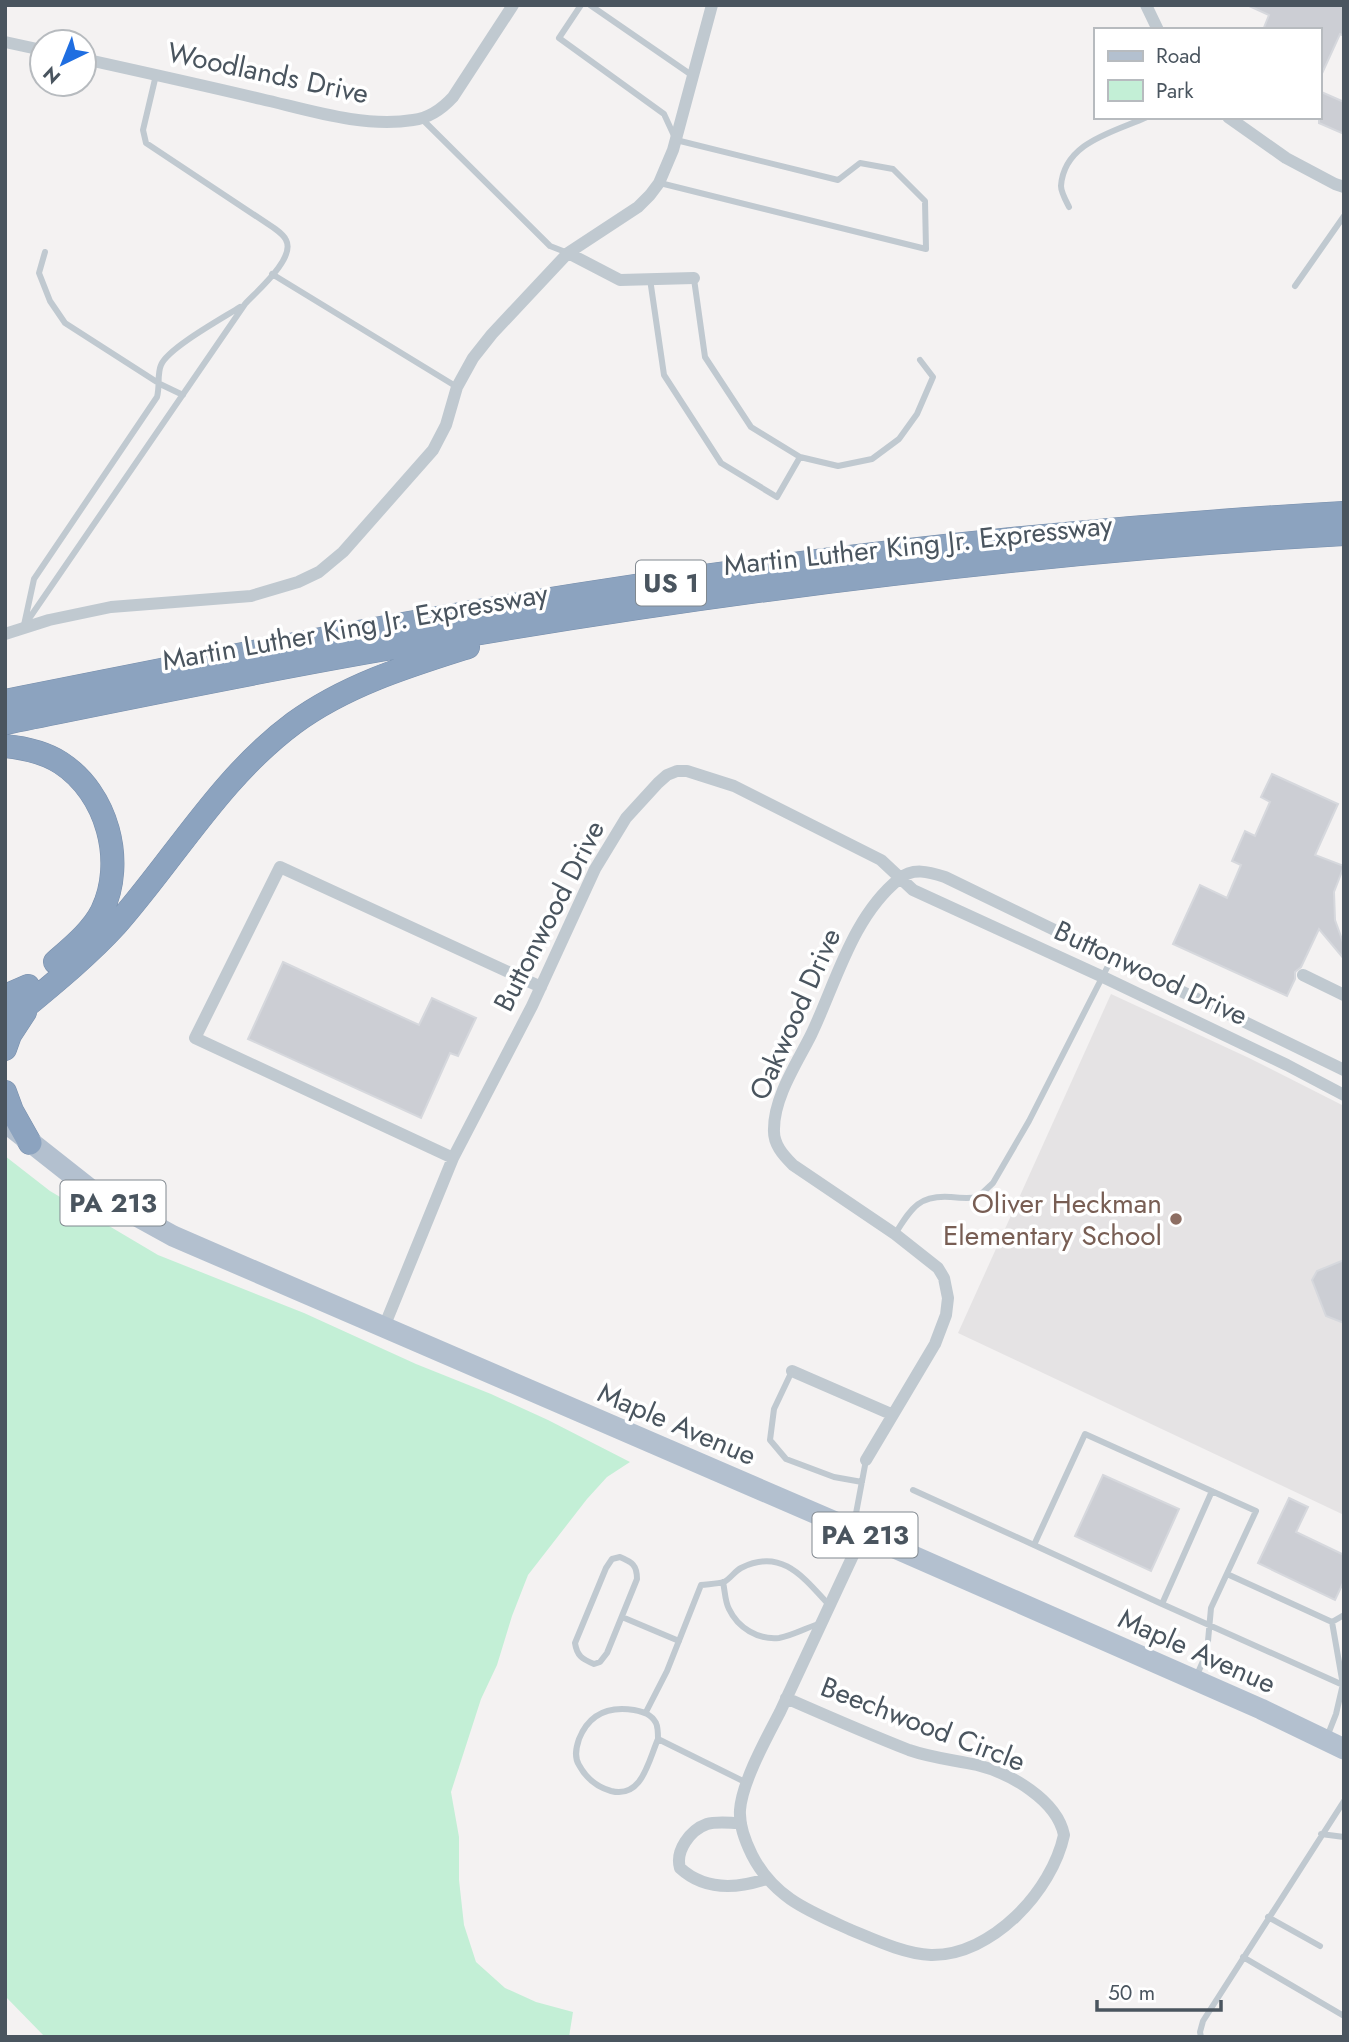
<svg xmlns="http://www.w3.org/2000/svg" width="1349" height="2042" font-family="Jost,sans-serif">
<rect width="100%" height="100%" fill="#f4f2f2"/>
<path fill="#e5e3e4" d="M1111 994 1249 1058 1344 1106V1515L958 1333Z"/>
<path fill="#c3efd6" d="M5 1156 50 1191 158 1255 304 1313 416 1364 491 1394 548 1420 630 1462 607 1477 587 1499 528 1575 512 1616 497 1665 481 1699 451 1792 459 1837V1880L464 1925 476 1962 505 1988 536 2002 573 2012 569 2037H45L5 1996Z"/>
<path fill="#ccced4" stroke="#d6d8dd" stroke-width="2" d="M1247 5H1344V36L1340 34 1319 80V30H1263L1269 15Z
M1319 91 1344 102V134L1319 123Z
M1272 774 1338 804 1315 855 1344 866 1334 892 1335 920 1344 945V959L1319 929 1301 967 1295 972V979L1287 996 1173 944 1200 885 1227 898 1241 865 1232 861 1245 831 1255 836 1270 802 1261 797Z
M283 962 419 1025 432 998 476 1018 458 1056 450 1053 421 1118 248 1039Z
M1344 1260V1323L1326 1316 1312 1280 1317 1271Z
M1103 1475 1179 1509 1151 1571 1075 1536Z
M1289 1498 1308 1507 1296 1532 1344 1555V1581L1335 1600 1258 1563Z"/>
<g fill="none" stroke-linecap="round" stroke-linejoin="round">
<defs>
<path id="highway" d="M5 701C132 676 258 650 386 627 701 570 1023 531 1344 513
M5 723C134 697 263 670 392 648 706 593 1025 552 1344 534
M5 746C25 748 44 752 61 763 107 793 126 861 102 911 92 931 72 947 55 962
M5 996 28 986
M5 1024C43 992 83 961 116 925 175 858 221 777 294 723 346 685 408 666 468 647
M5 1049 10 1035 25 1012
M5 1092 12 1111 30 1143"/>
</defs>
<use href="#highway" stroke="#778eab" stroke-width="24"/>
<path stroke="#c0c9d0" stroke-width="6" d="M581 5 559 38 664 114 676 140 838 180 860 163 893 169 925 201 926 249 660 183
M590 5 693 76
M421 118 550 246 568 253
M1069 207C1066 201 1061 192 1061 186 1064 142 1114 132 1147 117
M45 252 39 273 50 301 65 323 160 384 183 395
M272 274 457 387
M650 279 664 375 721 463 777 497 800 457 751 427 705 357 694 279
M1295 286 1344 216
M800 457 838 466 872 459 899 439 917 414 933 377 920 360
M24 625 34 579 157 397C160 386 157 374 161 365 168 348 223 318 240 307
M24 626 245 304C257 291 296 258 286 240 284 235 278 231 274 228L146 143 143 130 156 75
M895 1234C911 1209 918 1195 950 1197 960 1198 969 1199 978 1197L993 1183 1029 1121 1112 958
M792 1371 774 1409 770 1440 786 1459 834 1477 862 1482
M913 1490 1034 1545 1085 1434 1256 1511 1211 1608 1207 1652 1197 1675
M854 1524 866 1460
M1034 1545 1162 1604 1212 1491
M620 1557C632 1562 637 1565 637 1579L607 1653 600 1662 594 1664C582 1659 577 1656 575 1643L606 1568 612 1559Z
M1227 1574 1332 1622 1344 1615
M723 1582C725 1591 725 1602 729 1609 738 1628 758 1640 779 1638 792 1636 808 1627 821 1623
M1162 1604 1343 1685
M622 1617 679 1641
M1332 1622 1343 1685
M646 1712 667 1671 701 1585C708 1584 718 1584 724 1582 730 1579 735 1571 741 1568 782 1547 804 1578 830 1606
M1327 1737 1336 1714 1343 1684
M658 1739C648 1762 642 1799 611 1791 597 1787 586 1778 579 1765 574 1757 576 1748 579 1739 589 1714 609 1706 634 1710 644 1712 651 1714 656 1723 658 1727 658 1734 658 1739L747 1783
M1321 1834 1344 1837
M1268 1917 1320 1946
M1243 1957 1344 2016
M1201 2037 1200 2032 1203 2021 1344 1801"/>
<path stroke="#c0c9d0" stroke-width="12" d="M1146 5 1158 30
M5 42 42 50
M84 59C143 72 202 85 261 99 309 110 363 128 413 120 430 118 442 109 453 97L513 5
M1228 117 1286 158 1335 184 1344 187
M568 253 620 280 694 278
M5 634 49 620 111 607 251 596 298 582 319 572 343 552 433 450 446 425 457 387 473 358 492 334 568 253 638 207 650 195 659 183 673 150 712 5
M1303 975 1344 995
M453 1158 195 1038 280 867 541 987
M384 1327 453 1158 532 1006 595 869 626 818 658 783 667 775 677 771H687L734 786 881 860 913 890 1103 977 1287 1065 1344 1095
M792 1371 891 1414
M866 1460 935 1344 946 1315 948 1298 944 1278 938 1268 895 1234 793 1165C783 1155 773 1144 774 1129 774 1097 797 1063 811 1035 836 983 852 917 899 879 913 867 929 872 945 877L1344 1070
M786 1698C827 1716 868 1734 909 1750 932 1758 954 1760 977 1765 1010 1773 1057 1800 1064 1835 1052 1891 992 1956 931 1955 905 1954 875 1940 851 1930 809 1911 774 1898 752 1855 745 1841 739 1826 740 1810 742 1782 767 1737 780 1712 808 1653 835 1593 863 1534
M741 1823C730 1823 716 1821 707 1824 690 1830 675 1851 680 1868 705 1891 736 1889 766 1879"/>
<path stroke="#b3c0cf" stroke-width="21" d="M5 1122 95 1193 173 1236 863 1534 1261 1709 1344 1749"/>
<use href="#highway" stroke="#8ca3bf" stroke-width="23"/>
</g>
<circle fill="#8d6e63" stroke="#fff" stroke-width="2.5" cx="1176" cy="1219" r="7"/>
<g text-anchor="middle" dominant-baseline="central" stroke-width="7" stroke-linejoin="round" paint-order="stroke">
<g fill="#fff" stroke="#80888f" stroke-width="2">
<rect x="636" y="560.5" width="70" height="45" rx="5"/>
<rect x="60.5" y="1180.5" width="105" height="45" rx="5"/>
<rect x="812.5" y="1512.5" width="105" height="45" rx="5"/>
</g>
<g font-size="26" font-weight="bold" fill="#4a555f">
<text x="671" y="583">US 1</text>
<text x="113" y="1203">PA 213</text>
<text x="865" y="1535">PA 213</text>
</g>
<g font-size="28" fill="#4a555f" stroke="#fff">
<text transform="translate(268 73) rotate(12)">Woodlands Drive</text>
<text transform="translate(918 545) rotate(-6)">Martin Luther King Jr. Expressway</text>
<text transform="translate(355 627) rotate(-10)">Martin Luther King Jr. Expressway</text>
<text transform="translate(549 916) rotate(-63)">Buttonwood Drive</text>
<text transform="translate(1151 973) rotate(25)">Buttonwood Drive</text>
<text transform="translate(795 1014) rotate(-66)">Oakwood Drive</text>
<text transform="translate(677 1424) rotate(23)">Maple Avenue</text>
<text transform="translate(1197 1651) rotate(24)">Maple Avenue</text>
<text transform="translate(923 1724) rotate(21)">Beechwood Circle</text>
</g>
<g font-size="28" fill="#785e54" stroke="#fff" text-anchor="end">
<text x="1162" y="1203">Oliver Heckman<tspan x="1162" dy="32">Elementary School</tspan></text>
</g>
</g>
<rect width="1349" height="2042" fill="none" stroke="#4a555f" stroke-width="14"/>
<rect x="1094" y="28" width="228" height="91" fill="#ffffff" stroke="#b7bbbf" stroke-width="2"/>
<rect x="1108" y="51" width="35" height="10" fill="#b3c0cf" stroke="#b7bbbf" stroke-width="2"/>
<text x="1156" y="63" font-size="21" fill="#4a555f">Road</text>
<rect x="1108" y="80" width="35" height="21" fill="#c3efd6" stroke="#b7bbbf" stroke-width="2"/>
<text x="1156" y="98" font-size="21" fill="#4a555f">Park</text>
<g transform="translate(63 63) rotate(223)"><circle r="33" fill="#ffffff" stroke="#b7bbbf" stroke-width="2"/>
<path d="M0-5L12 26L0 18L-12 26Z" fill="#1f6ee1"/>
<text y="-10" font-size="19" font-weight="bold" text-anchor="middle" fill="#4a555f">N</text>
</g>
<path d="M1097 2000v10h124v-10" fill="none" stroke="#4a555f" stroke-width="3.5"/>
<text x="1108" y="2000" font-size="21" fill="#4a555f" stroke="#ffffff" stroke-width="5" paint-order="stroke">50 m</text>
</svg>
